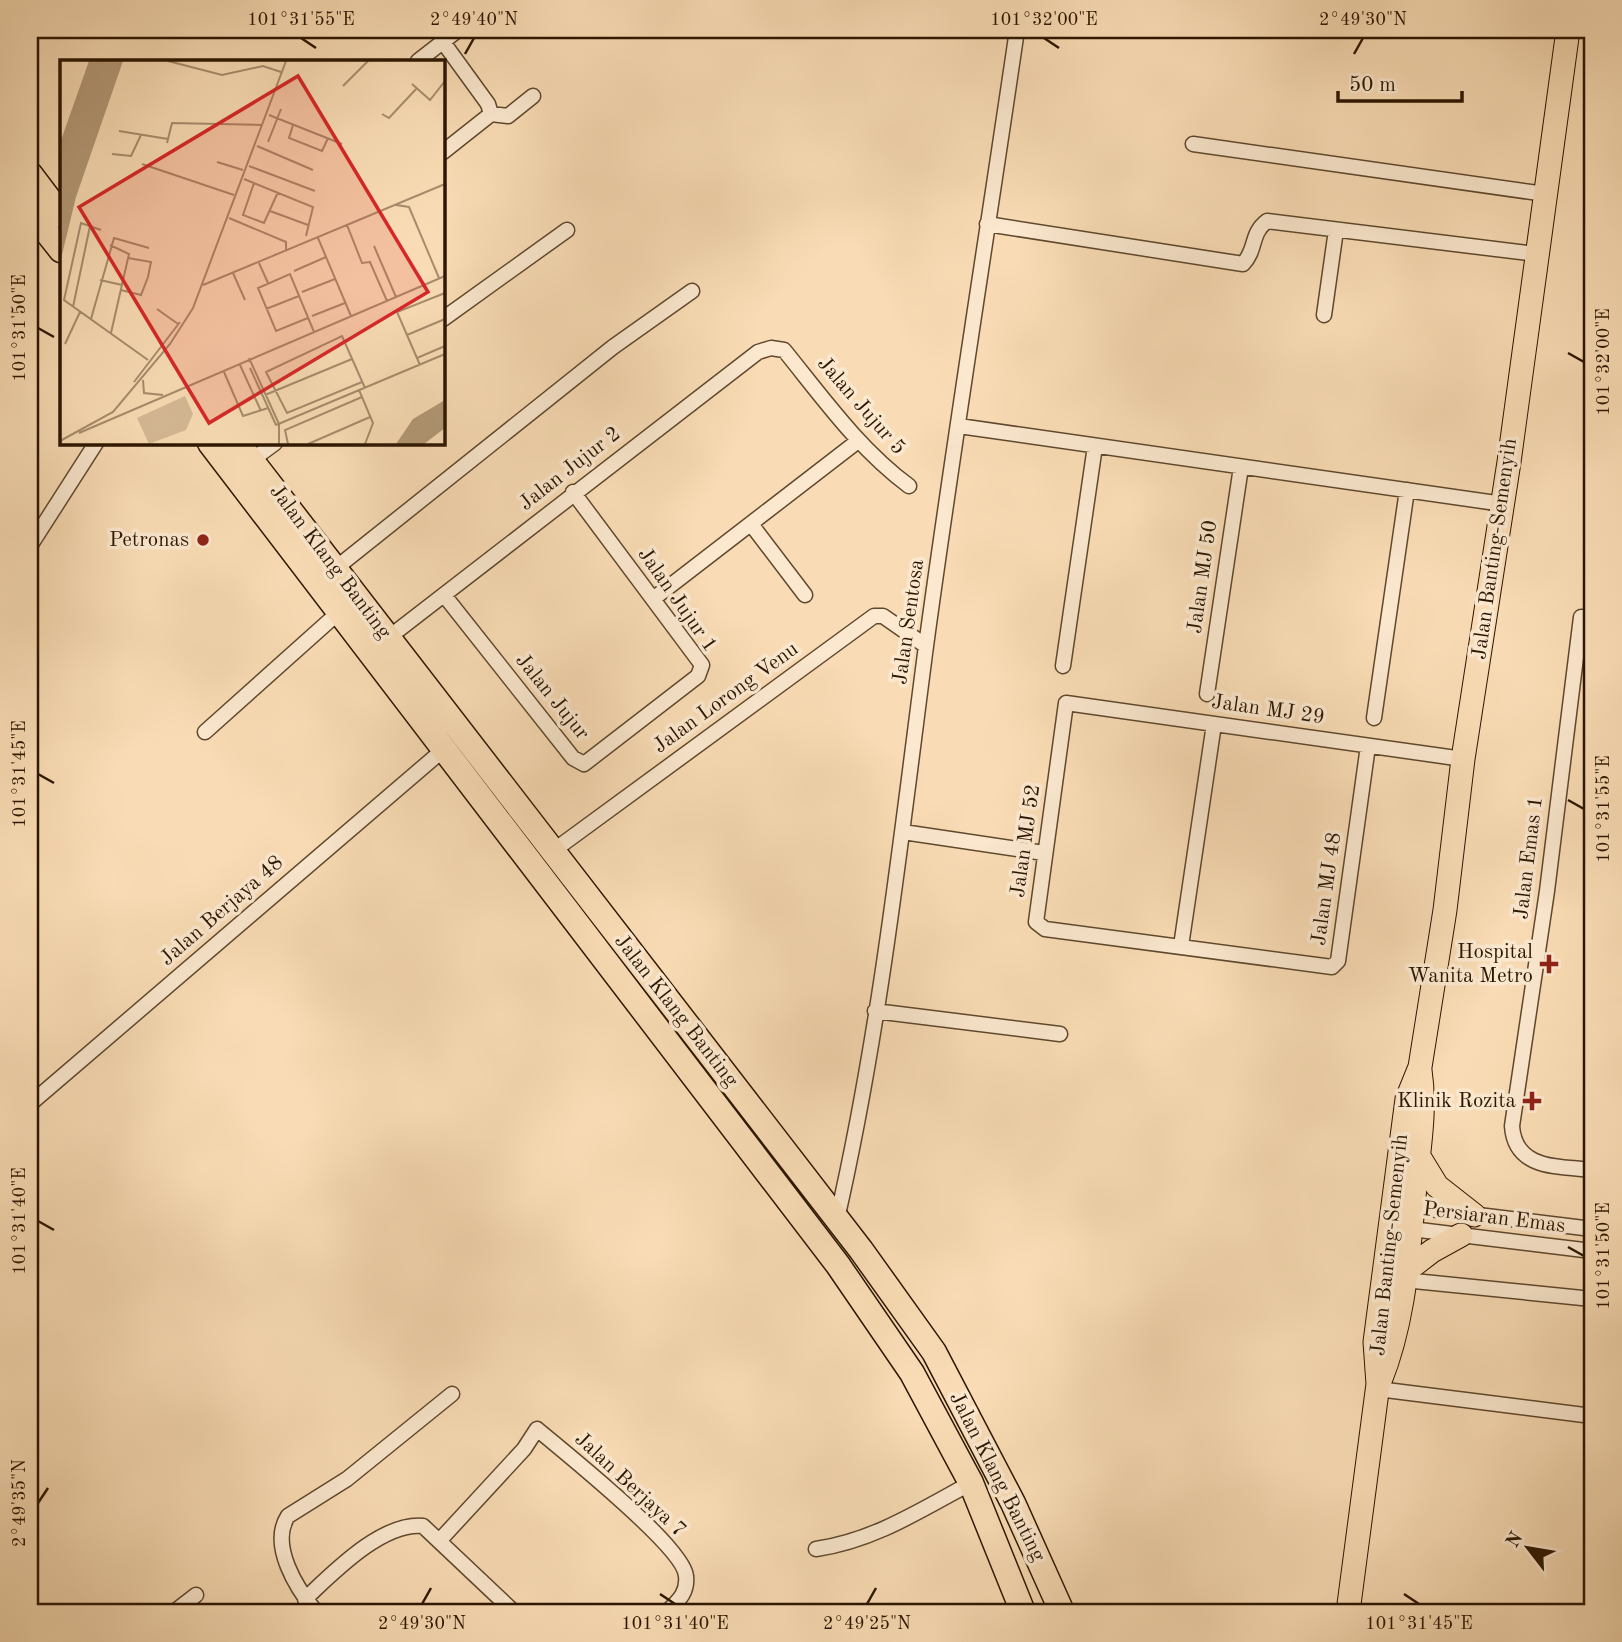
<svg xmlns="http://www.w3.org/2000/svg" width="1622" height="1642" font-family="'Old Standard TT',serif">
<rect width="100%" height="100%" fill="#f9dcb5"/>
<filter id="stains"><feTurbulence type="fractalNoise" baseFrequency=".00286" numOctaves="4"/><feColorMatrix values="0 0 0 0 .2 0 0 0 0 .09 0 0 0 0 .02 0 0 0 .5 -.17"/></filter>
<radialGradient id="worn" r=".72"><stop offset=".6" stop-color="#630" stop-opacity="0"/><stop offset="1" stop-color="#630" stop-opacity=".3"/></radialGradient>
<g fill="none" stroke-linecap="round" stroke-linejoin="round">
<defs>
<path id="minor" d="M443 42 488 104 491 114 443 152
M418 61 458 30
M491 114 508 116 533 96
M1193 144 1545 194
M987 224 1243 264C1257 249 1250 234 1267 221L1536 254
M1324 315 1336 230
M443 319 567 230
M959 426 1503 504
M252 460 275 443
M751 524 805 595
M30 546 96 443
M336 568 613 347 692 291
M444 595 573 758 584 764 698 676 702 665 573 492
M653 599 858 441
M1592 618 1581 617 1547 891 1512 1126C1515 1170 1558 1166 1592 1170
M388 638 758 352 771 348 784 350C823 398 859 449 909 486
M1063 666 1095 446
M1207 694 1241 467
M1374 718 1407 490
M205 732 338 613
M1368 746 1338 961 1332 967 1045 929 1036 922 1066 703 1463 759
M903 832 1044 853
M553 851 874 616H883L926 646
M1181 946 1214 724
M875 1011 1060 1034
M30 1104 443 750
M1405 1206 1592 1229
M837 1219C880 1031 901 837 926 646 954 440 987 235 1017 30
M1403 1228 1592 1251
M1404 1280 1592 1299
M1378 1389 1592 1416
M440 1540 524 1449 537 1429C564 1452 684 1547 686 1576 688 1593 678 1601 667 1612
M816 1549C873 1541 921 1510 971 1483
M305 1599C334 1572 382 1522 423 1526L514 1612
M174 1612 196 1595
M316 1612C297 1589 269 1545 288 1516L347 1479 452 1394"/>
<path id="primary" d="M1418 1155 1437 1186 1474 1215
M1406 1271 1432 1251 1461 1235
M1380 1381C1405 1319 1408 1253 1415 1187 1419 1147 1426 1110 1420 1070
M1348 1612 1378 1384 1375 1342 1407 1099 1420 1067 1445 910 1463 759 1509 462 1568 30"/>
<path id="trunk" d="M30 174 61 215
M30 211 61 250
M210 443 838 1265 912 1373 971 1483 1023 1612
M238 443 861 1250 934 1352 1013 1503 1062 1612"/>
</defs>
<use href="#minor" stroke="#5f482d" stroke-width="17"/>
<use href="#primary" stroke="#2c1600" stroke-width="25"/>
<use href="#trunk" stroke="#2c1600" stroke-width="27"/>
<use href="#minor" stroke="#fbe8cf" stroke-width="14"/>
<use href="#primary" stroke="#f9dcb5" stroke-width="23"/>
<use href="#trunk" stroke="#f9dcb5" stroke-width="24"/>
</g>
<path fill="none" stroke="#2c1600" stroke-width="2.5" d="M301 38 316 48M1044 38 1059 48M465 54 474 38M1354 54 1363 38M38 328 54 337M1568 353 1584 362M38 774 54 783M1568 800 1584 809M38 1221 54 1230M1568 1247 1584 1256M38 1503 48 1488M660 1594 675 1604M1404 1594 1419 1604M422 1604 431 1588M867 1604 876 1588"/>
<g fill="#8f2418" stroke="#fbe8cf" stroke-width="2.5">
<circle cx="203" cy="540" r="7"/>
<path d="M1545.5 953.5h7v7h7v7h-7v7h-7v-7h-7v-7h7z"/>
<path d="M1528.5 1090.5h7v7h7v7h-7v7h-7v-7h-7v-7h7z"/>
</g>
<g text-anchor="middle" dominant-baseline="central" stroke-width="7" stroke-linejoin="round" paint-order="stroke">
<g font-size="21" fill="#2c1600" stroke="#fbe8cf">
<text transform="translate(861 406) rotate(49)">Jalan Jujur 5</text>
<text transform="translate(570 469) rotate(-38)">Jalan Jujur 2</text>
<text transform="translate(1495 549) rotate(-82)">Jalan Banting-Semenyih</text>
<text transform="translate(330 562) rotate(53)">Jalan Klang Banting</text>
<text transform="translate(1203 577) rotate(-82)">Jalan MJ 50</text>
<text transform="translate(677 600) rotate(55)">Jalan Jujur 1</text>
<text transform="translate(909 622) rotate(-82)">Jalan Sentosa</text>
<text transform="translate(552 697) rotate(51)">Jalan Jujur</text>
<text transform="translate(726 698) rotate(-36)">Jalan Lorong Venu</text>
<text transform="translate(1268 710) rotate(8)">Jalan MJ 29</text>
<text transform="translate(1026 841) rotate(-82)">Jalan MJ 52</text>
<text transform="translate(1529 858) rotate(-83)">Jalan Emas 1</text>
<text transform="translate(1327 889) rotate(-82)">Jalan MJ 48</text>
<text transform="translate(222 911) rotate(-41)">Jalan Berjaya 48</text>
<text transform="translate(676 1011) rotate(52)">Jalan Klang Banting</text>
<text transform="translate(1494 1218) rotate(7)">Persiaran Emas</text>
<text transform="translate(1390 1245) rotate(-84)">Jalan Banting-Semenyih</text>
<text transform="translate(997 1477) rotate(63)">Jalan Klang Banting</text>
<text transform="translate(630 1485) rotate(43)">Jalan Berjaya 7</text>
</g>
<g font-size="21" fill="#2c1600" stroke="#fbe8cf" text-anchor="end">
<text x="189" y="540">Petronas</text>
<text x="1533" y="952">Hospital<tspan x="1533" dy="24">Wanita Metro</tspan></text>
<text x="1516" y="1101">Klinik Rozita</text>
</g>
</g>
<g transform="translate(60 60)">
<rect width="385" height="385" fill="#f9dcb5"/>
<path d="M125 336 133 354 126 370 89 384 77 358Z" fill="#d6ba96"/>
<path d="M29 1H63L16 137 0 203V83ZM385 340V368L364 384H336L353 359Z" fill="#b39977"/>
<path fill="none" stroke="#a78d6d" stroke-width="2" d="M108 1 162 15 203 6 221 12M352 24 370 40 385 21M283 26 308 1M322 54 329 58 357 28M209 55 282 84M233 65 229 78 262 91 268 78M59 71 108 79M208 82 221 49M107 83 112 63 202 65M197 86 253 110M52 94 71 96 81 75M157 102 183 110M82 104 174 135M189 106 255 131M184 119 253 147 246 176M194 123 183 155 204 163 218 132M336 145 349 147 379 218M210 151 248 165M169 158 226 182V191M287 165 302 203 310 202 327 241M41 170 21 163 4 240 88 300M258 178 291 256M50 185 69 194 51 273M314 186 336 237M199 203 208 223M234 211 266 197M173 213 185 240M40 220 62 225M143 225 385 124M61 230 81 235 88 217 91 202 68 198M242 232 275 219M13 247 30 166M97 249 118 264M206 249 239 236M252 256 285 243M248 258 216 271 198 228 230 214 254 272M31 259 54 178 89 188M347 275 385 259M5 284 20 252M189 298 219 364V384M357 298 385 286M180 305 201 351M360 305 337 252 385 233M190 308 216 365M164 312 183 356 208 348M83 320 84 333 103 335M74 322 120 262M302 322 227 353 206 312 282 276 305 328M299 330 313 363 305 384M205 335 292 299M216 365 385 294M19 373 385 216M0 381 53 352 110 284 133 248 226 1M228 384 225 370 302 337M248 384 310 357"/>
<path fill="#d62828" fill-opacity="0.15" stroke="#d62828" stroke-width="3.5" d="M238 16 368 232 149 363 19 147Z"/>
<rect width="385" height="385" fill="none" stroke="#2c1600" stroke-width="3.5"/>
</g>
<rect width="1622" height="1642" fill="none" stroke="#f9dcb5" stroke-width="77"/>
<g transform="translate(1528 1548) rotate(301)" stroke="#fbe8cf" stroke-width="5" paint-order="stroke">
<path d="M0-5L12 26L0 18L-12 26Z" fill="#2c1600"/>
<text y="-10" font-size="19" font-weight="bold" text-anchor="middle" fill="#2c1600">N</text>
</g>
<path d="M1338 91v10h124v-10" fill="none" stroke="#2c1600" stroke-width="3.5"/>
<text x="1349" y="91" font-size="21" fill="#2c1600" stroke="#fbe8cf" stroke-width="5" paint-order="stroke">50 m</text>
<rect x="38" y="38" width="1546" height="1566" fill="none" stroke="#2c1600" stroke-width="2.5"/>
<g font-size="18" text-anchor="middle" fill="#2c1600">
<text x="301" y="25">101°31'55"E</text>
<text x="474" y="25">2°49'40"N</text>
<text x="1044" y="25">101°32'00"E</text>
<text x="1363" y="25">2°49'30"N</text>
<text transform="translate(19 328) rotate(-90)" y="6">101°31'50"E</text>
<text transform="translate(1603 362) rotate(-90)" y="6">101°32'00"E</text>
<text transform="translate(19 774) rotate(-90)" y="6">101°31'45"E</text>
<text transform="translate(1603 809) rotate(-90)" y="6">101°31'55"E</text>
<text transform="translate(19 1221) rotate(-90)" y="6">101°31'40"E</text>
<text transform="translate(1603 1256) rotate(-90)" y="6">101°31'50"E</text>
<text transform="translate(19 1503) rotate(-90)" y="6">2°49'35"N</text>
<text x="422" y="1629">2°49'30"N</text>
<text x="675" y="1629">101°31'40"E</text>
<text x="867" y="1629">2°49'25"N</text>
<text x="1419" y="1629">101°31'45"E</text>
</g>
<rect width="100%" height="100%" filter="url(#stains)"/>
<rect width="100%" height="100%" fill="url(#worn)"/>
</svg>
